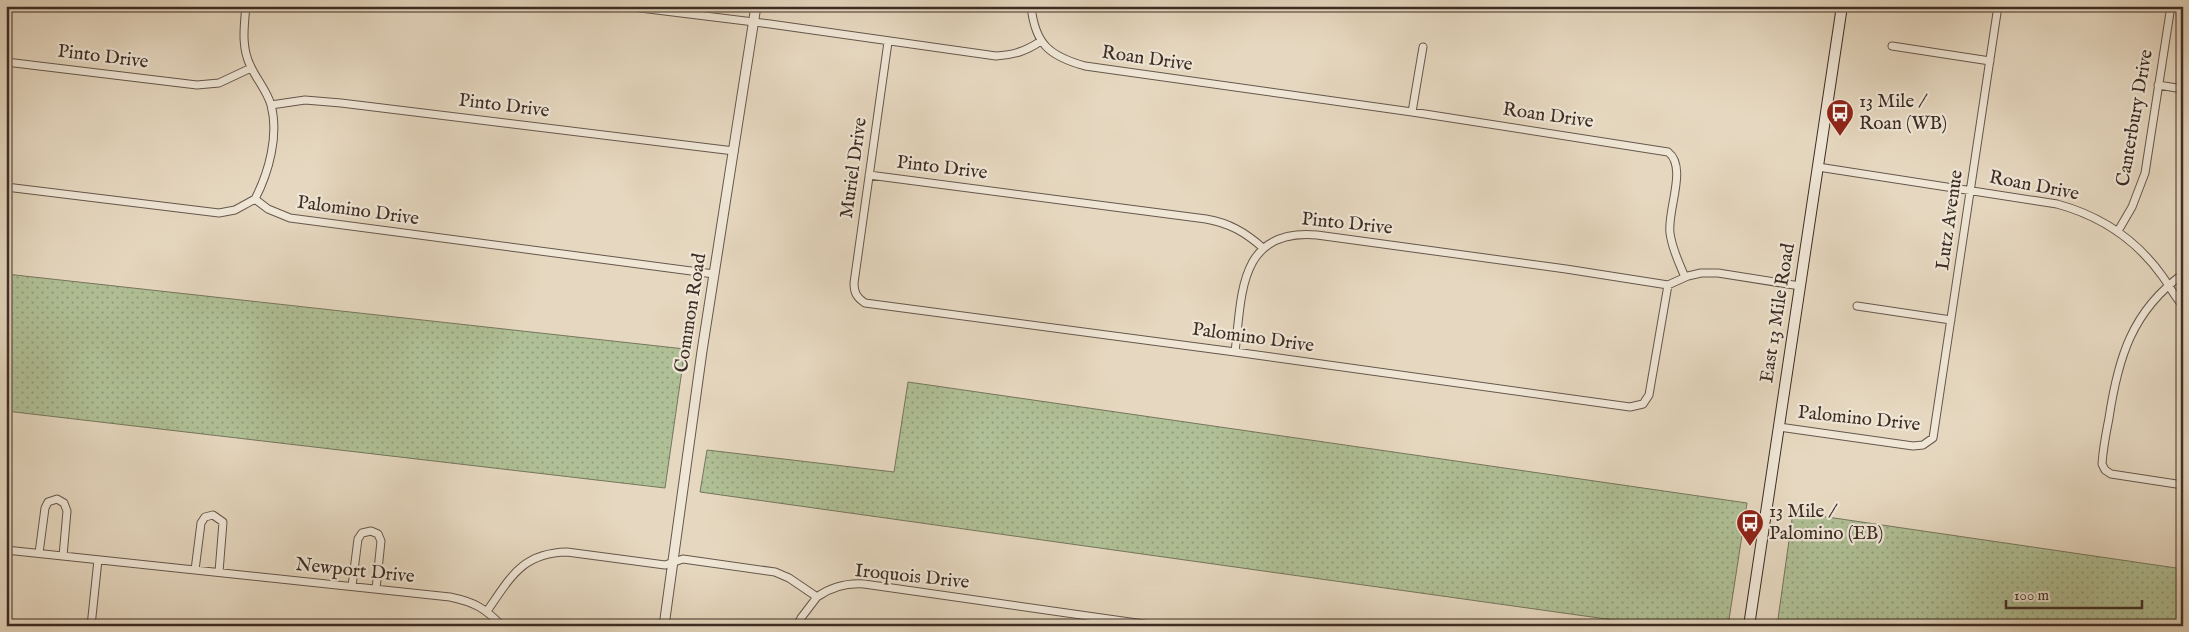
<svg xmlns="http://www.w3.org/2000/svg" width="2189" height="632" font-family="'IM FELL English',serif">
<defs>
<pattern id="grass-dots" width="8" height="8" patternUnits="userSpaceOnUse" patternTransform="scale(1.25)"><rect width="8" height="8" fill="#b0c096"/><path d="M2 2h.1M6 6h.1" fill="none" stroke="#909c7a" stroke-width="1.8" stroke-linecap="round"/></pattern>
</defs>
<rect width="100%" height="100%" fill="#e6d8c0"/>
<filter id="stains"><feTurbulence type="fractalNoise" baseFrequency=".004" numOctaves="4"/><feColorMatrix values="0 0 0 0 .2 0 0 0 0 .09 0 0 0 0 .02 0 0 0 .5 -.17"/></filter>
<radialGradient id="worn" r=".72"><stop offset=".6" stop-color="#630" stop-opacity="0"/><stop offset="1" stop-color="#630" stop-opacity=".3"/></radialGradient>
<path fill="url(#grass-dots)" stroke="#76765e" d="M6 274 685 349 665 488 6 411Z
M908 382 1747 503 1728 626H1656L700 492 707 450 894 472Z
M1793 512 2183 569V626H1777Z"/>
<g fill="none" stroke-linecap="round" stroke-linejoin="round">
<defs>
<path id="minor" d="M246 6C244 27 241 48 251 67 257 80 267 91 271 105 279 135 269 172 255 199
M624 6 770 24 996 56C1014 55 1026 51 1041 41
M1031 6C1035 44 1049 56 1085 66L1412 112 1668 152C1688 167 1667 210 1670 233 1672 249 1679 263 1685 277
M888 42 854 283C854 292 856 297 865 303L1235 352 1630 407 1643 404 1649 395 1668 285
M1892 46 1990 61
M6 62 197 85 219 83 251 68
M2158 85 2183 89
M271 105 305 100 341 103 734 151
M1412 112 1423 47
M1818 167 2057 204C2101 216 2137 240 2163 277 2170 287 2175 297 2183 306
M869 175 1206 219C1229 223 1245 232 1263 248
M6 187 219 213 235 210 255 199
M255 199 268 209 290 218 714 274
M2118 231 2132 207 2145 173 2171 6
M2183 274C2132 311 2118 358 2109 418 2106 433 2103 449 2102 464L2105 470 2111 474 2183 485
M1857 306 1951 320
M1235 352C1242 295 1238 228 1317 235L1566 269 1668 285 1688 276 1701 273H1718L1800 286
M1779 427 1913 446 1923 445 1933 438 1998 6
M6 550 450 597C474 602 485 608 502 626
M39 553 45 508 48 502 57 499 64 503 67 511 63 556
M195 570 201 523 205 517 213 515 223 522 219 572
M352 586 358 539 362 533 371 531 378 534 381 541 376 589
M487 611C511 577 522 553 567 552L665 565 683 559 690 560 775 572 789 578 817 597C831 587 848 583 864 584L1158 626
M91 626 98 560
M797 626 801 618 817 597"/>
<path id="tertiary" d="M664 626 702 351 756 6"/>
<path id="secondary" d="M1749 626 1842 6"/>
</defs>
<use href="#minor" stroke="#66574c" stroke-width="9"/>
<use href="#tertiary" stroke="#66574c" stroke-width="11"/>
<use href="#secondary" stroke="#3c2c25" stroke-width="12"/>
<use href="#minor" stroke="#efe6d6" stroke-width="7"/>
<use href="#tertiary" stroke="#efe6d6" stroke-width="9"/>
<use href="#secondary" stroke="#efe6d6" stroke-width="10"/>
</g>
<defs>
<symbol id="bus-pin" viewBox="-11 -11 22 30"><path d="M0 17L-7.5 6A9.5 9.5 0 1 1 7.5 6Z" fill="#8f2418" stroke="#efe6d6"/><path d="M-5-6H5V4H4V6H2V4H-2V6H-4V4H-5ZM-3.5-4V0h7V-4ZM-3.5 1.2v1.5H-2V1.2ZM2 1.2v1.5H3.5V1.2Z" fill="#fff"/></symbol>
</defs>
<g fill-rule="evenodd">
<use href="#bus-pin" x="1824" y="97" width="32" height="43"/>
<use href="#bus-pin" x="1734" y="507" width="32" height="43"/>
</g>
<g text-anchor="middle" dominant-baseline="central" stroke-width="4.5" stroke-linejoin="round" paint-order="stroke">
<g font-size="19" fill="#3c2c25" stroke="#efe6d6">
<text transform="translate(103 57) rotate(7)">Pinto Drive</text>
<text transform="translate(1147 59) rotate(8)">Roan Drive</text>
<text transform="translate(504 106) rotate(7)">Pinto Drive</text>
<text transform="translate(1548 116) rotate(8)">Roan Drive</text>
<text transform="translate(2135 118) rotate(-80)">Canterbury Drive</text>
<text transform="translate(854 168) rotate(-82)">Muriel Drive</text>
<text transform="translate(942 168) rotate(7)">Pinto Drive</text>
<text transform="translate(2034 186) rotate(11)">Roan Drive</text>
<text transform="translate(358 211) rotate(8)">Palomino Drive</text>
<text transform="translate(1950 220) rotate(-82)">Lutz Avenue</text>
<text transform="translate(1347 224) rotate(6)">Pinto Drive</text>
<text transform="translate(691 313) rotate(-81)">Common Road</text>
<text transform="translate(1778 313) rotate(-81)">East 13 Mile Road</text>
<text transform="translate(1253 338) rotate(8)">Palomino Drive</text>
<text transform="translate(1859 419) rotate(6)">Palomino Drive</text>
<text transform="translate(355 571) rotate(6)">Newport Drive</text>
<text transform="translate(912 577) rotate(6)">Iroquois Drive</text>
</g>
<g font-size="19" fill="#3c2c25" stroke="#efe6d6" text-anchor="start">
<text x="1859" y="102">13 Mile /<tspan x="1859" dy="22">Roan (WB)</tspan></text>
<text x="1769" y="512">13 Mile /<tspan x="1769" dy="22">Palomino (EB)</tspan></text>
</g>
</g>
<rect width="2189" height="632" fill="none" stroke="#e6d8c0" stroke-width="25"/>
<rect x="8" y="8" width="2174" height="617" fill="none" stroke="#3c2c25" stroke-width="2.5"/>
<rect x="12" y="12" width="2164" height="607" fill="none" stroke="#3c2c25"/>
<path d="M2006 600v8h136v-8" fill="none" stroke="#3c2c25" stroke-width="2.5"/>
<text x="2014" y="600" font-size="15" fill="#3c2c25" stroke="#efe6d6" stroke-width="4" paint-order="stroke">100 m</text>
<rect width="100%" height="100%" filter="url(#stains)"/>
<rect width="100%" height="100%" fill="url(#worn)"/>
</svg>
